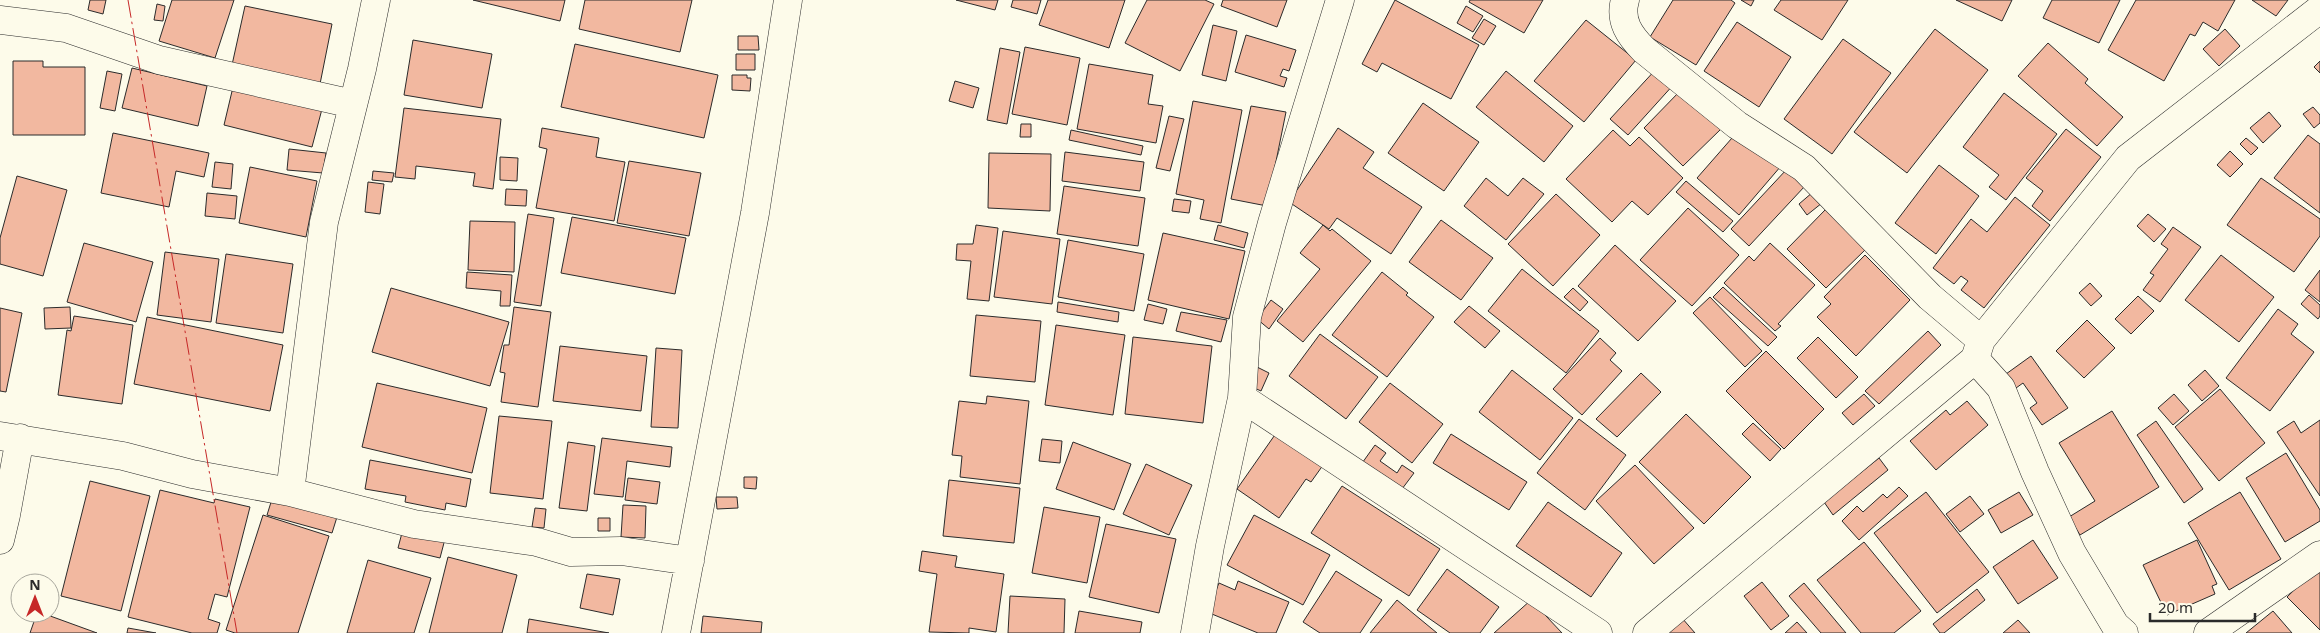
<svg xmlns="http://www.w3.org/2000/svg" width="2320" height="633" font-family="'Noto Sans',sans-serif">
<rect width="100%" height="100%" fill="#fdfbea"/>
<path fill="#f2b8a0" stroke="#2b2b2b" d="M90 0H106L103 14 88 10Z
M172 0H234L215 58 159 41Z
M473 0H565L560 21Z
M585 0H692L680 52 579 29Z
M956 0H998L995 10Z
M1013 0H1041L1037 14 1011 7Z
M1048 0H1125L1109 48 1039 25Z
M1147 0H1205L1214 4 1180 71 1125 43Z
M1223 0H1287L1277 27 1221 6Z
M1395 0 1479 45 1451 99 1382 63 1377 72 1362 64Z
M1470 0H1543L1524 33 1469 2Z
M1673 0H1731L1735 3 1696 65 1650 37Z
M1741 0H1754L1751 6Z
M1781 0H1848L1822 40 1774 10Z
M1956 0H2012L2002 21Z
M2052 0H2120L2099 43 2043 18Z
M2136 0H2235L2218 31 2203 22 2195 36 2190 34 2164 81 2108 50Z
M2252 0H2288L2276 16Z
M157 4 165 6 163 21 154 20Z
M245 6 332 24 320 84 232 65Z
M1466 6 1483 16 1473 32 1457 23Z
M1484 19 1496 26 1484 45 1472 38Z
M1586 20 1636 60 1584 122 1534 81Z
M1737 22 1791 57 1759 107 1704 71Z
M1213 25 1237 31 1226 81 1202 75Z
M1935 29 1988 70 1907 173 1854 132Z
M2225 29 2240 46 2219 66 2203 49Z
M1246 35 1296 50 1289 71 1283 69 1280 76 1287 78 1284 87 1235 72Z
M738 36H758L759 50H738Z
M1843 39 1891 73 1832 154 1784 119Z
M413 40 492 54 482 108 404 95Z
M2048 43 2088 79 2085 83 2123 117 2097 146 2018 76Z
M575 44 718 75 704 138 561 107Z
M1025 47 1080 58 1067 125 1012 114Z
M1000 48 1020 52 1007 124 987 120Z
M736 54H755V70H736Z
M13 61H43V67H85V135H13Z
M2320 61V73L2314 67Z
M1089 64 1153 75 1148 104 1163 106 1156 143 1077 129Z
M1658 67 1675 83 1628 135 1610 119Z
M132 68 207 86 198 126 122 108Z
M107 71 122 74 115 111 100 108Z
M1506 71 1573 126 1544 162 1476 107Z
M732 75H747V78H751L750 91 732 90Z
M955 81 979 88 973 108 949 101Z
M233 87 322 109 312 147 224 125Z
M1682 89 1722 128 1683 166 1644 128Z
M2004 93 2057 134 2006 200 1989 187 1999 175 1963 147Z
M1193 101 1242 110 1221 223 1200 219 1204 200 1176 194Z
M1423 103 1479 142 1444 191 1388 153Z
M1251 106 1286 112 1267 206 1231 199Z
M2313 107 2320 115V123L2314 128 2303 114Z
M404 108 501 119 493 189 473 186 475 173 416 166 415 179 395 177Z
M2269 112 2281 126 2263 143 2250 128Z
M1169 116 1184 119 1170 171 1156 168Z
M1021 124H1031V137H1020Z
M542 128 599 138 596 157 625 162 614 221 536 208 547 149 539 147Z
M1338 128 1374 152 1363 168 1422 207 1391 254 1337 218 1329 229 1289 202Z
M2066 129 2101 157 2050 221 2032 206 2043 191 2026 178Z
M1071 130 1143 146 1141 155 1069 140Z
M1613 130 1630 146 1639 137 1683 178 1648 215 1632 201 1612 222 1566 179Z
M1739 130 1781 166 1739 215 1697 178Z
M113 133 209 153 204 177 176 171 169 207 101 193Z
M2308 135 2320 144V213L2274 178Z
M2246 138 2258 148 2251 155 2240 144Z
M289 149 326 153 323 173 287 170Z
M2230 151 2243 164 2230 177 2217 165Z
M1065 152 1144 162 1140 191 1062 181Z
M989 153 1051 154 1050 211 988 208Z
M500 157 518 158 517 181 500 180Z
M629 161 701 173 689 236 617 223Z
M215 162 233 164 231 189 212 187Z
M1939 165 1979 196 1936 254 1895 223Z
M250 167 317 181 306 237 239 223Z
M1787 169 1805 186 1749 246 1731 229Z
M373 171 394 173 392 182 372 180Z
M17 176 67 190 43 276 0 264V238Z
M1486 178 1508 196 1523 178 1544 194 1506 240 1464 206Z
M2261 178 2320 219V236L2294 272 2227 225Z
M1686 181 1733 221 1723 232 1676 192Z
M368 182 384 184 380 214 365 212Z
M1064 186 1145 198 1138 246 1057 234Z
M506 189 527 190 526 206 505 205Z
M1813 192 1822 203 1807 215 1799 204Z
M207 193 237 196 235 219 205 216Z
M1556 194 1600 235 1553 286 1508 244Z
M2015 197 2050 225 1984 308 1961 290 1968 281 1961 276 1954 284 1933 268 1971 219 1987 232Z
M1174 199 1191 201 1189 213 1172 211Z
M1688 208 1739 255 1692 306 1640 260Z
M1826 209 1866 249 1826 288 1787 249Z
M528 214 554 218 541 306 514 302Z
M2148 214 2166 229 2154 242 2137 226Z
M572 217 686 238 675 294 561 273Z
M1441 220 1493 258 1461 300 1409 262Z
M470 221 515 222 514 272 468 270Z
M976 225 998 228 989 301 967 299 971 261 956 260 957 244H973Z
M1218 225 1248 233 1244 248 1214 240Z
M1323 225 1330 231 1332 229 1371 261 1303 342 1277 321 1320 269 1300 253Z
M2173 227 2201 247 2160 302 2143 290 2154 275 2150 273 2168 249 2161 244Z
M1003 231 1060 239 1052 304 994 297Z
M1163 233 1245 251 1229 319 1148 300Z
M1068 240 1144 254 1134 311 1058 297Z
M84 243 153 262 136 322 67 302Z
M1770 243 1815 285 1778 324 1781 326 1775 331 1724 283 1749 256 1754 261Z
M1615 245 1676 301 1638 341 1578 286Z
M165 252 219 259 211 322 157 315Z
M226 254 293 264 283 333 216 323Z
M1865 255 1910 300 1856 356 1817 317 1831 304 1824 297Z
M2221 255 2274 297 2239 342 2185 300Z
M1522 269 1599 331 1566 373 1488 311Z
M2320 270V302L2305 290Z
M467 272 512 275 510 306H500L501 291 466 288Z
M1382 272 1408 293 1406 295 1434 317 1387 377 1332 335Z
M2090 283 2102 296 2091 306 2079 293Z
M1723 287 1777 337 1768 346 1713 297Z
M391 288 509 322 490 386 372 352Z
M1573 288 1588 302 1580 311 1564 297Z
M2309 295 2320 305V316L2318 319 2301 304Z
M2138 296 2154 311 2131 334 2115 319Z
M1710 297 1762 351 1745 367 1693 313Z
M1271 300 1283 309 1269 329 1257 319Z
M1058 302 1119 312 1118 322 1057 312Z
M1148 304 1167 309 1163 324 1144 320Z
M1469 306 1500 331 1485 348 1454 322Z
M70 307 71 328 45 329 44 308Z
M514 307 551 312 538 407 501 402 505 373 500 372 504 345H509Z
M0 308 22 313 6 392 0 391Z
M2278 309 2298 324 2291 334 2314 352 2270 411 2226 378Z
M1181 312 1227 320 1221 342 1176 331Z
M976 315 1041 321 1035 382 970 376Z
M74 316 133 325 122 404 58 395 67 330 71 331Z
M147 317 283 345 270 411 134 384Z
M2087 320 2115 348 2084 378 2056 351Z
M1056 325 1125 335 1113 415 1045 405Z
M1928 331 1941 345 1879 404 1865 391Z
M1320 334 1378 377 1346 419 1289 376Z
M1133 337 1212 346 1203 423 1125 414Z
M1818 337 1858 377 1836 398 1797 358Z
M1600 338 1616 353 1610 360 1622 371 1582 415 1553 389Z
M560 346 647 356 641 411 553 401Z
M656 348 682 350 678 428 651 427Z
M1766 351 1824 409 1784 449 1726 391Z
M2031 356 2068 408 2042 425 2030 408 2037 403 2023 383 2016 388 2006 374Z
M1257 367 1269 373 1261 391 1248 385Z
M1512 370 1573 418 1540 460 1479 412Z
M2205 370 2219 386 2202 401 2188 385Z
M1641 373 1661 392 1617 437 1596 419Z
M377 383 487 408 472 473 362 447Z
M1390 383 1443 424 1412 463 1359 422Z
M2220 389 2265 443 2219 481 2175 427Z
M1864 394 1875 406 1853 425 1842 413Z
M2174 394 2189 411 2173 425 2158 408Z
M987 396 1029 401 1020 484 960 477 962 456 952 455 959 401 986 404Z
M1967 401 1988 425 1936 470 1910 441 1946 410 1950 415Z
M2112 411 2159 487 2080 535 2069 517 2095 501 2059 443Z
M1686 414 1751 477 1704 524 1639 462Z
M499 416 552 421 543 499 490 493Z
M1579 419 1626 455 1585 510 1537 473Z
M2320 420V496L2277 432 2294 421 2301 433Z
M2156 421 2203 489 2184 503 2137 435Z
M1753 423 1781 449 1770 461 1742 434Z
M1279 429 1326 461 1311 482 1306 479 1279 518 1237 489Z
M1451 434 1527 482 1509 510 1433 463Z
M602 438 672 447 670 467 627 461 623 497 594 494Z
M1042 439 1062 441 1060 463 1039 461Z
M568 442 595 446 587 511 559 508Z
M1073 442 1131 464 1114 510 1056 489Z
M1375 445 1386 453 1380 461 1397 473 1402 465 1414 473 1399 493 1360 466Z
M2286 453 2320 510V521L2285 542 2246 478Z
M1879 458 1888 470 1833 515 1824 502Z
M370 460 471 479 466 507 446 503 445 510 405 502 406 496 365 489Z
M1146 464 1192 485 1169 535 1123 514Z
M1635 465 1694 528 1654 564 1596 501Z
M744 477H757L756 489 744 488Z
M628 478 660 482 657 504 625 500Z
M949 480 1020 488 1014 543 943 536Z
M90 481 150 496 121 611 61 596Z
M1342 486 1440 549 1409 596 1311 533Z
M1899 487 1908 496 1859 540 1842 521 1857 506 1863 512 1883 494 1887 498Z
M160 490 214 503 215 499 250 507 227 597 215 594 208 619 220 623 217 633H192L128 617Z
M1926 492 1989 572 1937 613 1874 533Z
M2019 492 2033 515 2001 533 1988 510Z
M2240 492 2281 559 2229 590 2188 523Z
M1970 496 1984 514 1960 532 1946 514Z
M716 497H737L738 508 717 509Z
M272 499 337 517 332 533 267 515Z
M1548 502 1622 553 1591 597 1516 546Z
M623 505 646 506 645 538 621 537Z
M1044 507 1100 517 1087 583 1032 573Z
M535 508 546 509 544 528 532 527Z
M263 515 329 536 298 633H235L226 630Z
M1254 515 1330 555 1303 605 1227 565Z
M598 518H610V531H598Z
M1106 524 1176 539 1159 613 1089 597Z
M403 529 445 539 440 558 398 548Z
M2033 540 2058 578 2018 604 1993 567Z
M2197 540 2217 584 2212 586 2215 594 2167 615 2143 565Z
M1864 542 1921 611 1894 633H1861L1817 580Z
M922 551 957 556 955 567 1004 574 996 632 969 628V633L929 632 937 574 919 571Z
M448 557 517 575 502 633H429Z
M368 560 431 578 414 633H347Z
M2320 565V630L2287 597Z
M1447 569 1499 607 1480 633H1450L1417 610Z
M1336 571 1382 600 1360 633H1320L1303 622Z
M587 574 620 579 613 615 580 608Z
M1238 581 1289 602 1276 633H1258L1207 612 1219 583 1235 590Z
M1762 582 1789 616 1771 630 1744 596Z
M1804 583 1846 633H1821L1789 596Z
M1977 589 1985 600 1944 633H1940L1933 624Z
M1010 596 1065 599 1064 633H1008Z
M1397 600 1437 633H1370Z
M1531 600 1562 633H1494Z
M1079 611 1142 622 1140 633H1075Z
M2273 611 2292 633H2246Z
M37 613H42L97 633H30Z
M703 616 762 622 761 633H701Z
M1682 618 1695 633H1665Z
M529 619 609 633H527Z
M2018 620 2030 633H2003Z
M1797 622 1807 633H1785Z
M128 628 156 633H127Z"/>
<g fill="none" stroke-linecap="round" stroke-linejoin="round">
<defs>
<path id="minor" d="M1625 0C1619 21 1630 36 1644 50L1737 125 1804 168 1930 297 1981 340
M0 20 66 28 159 60 353 104
M1975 359 2001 388 2035 472 2072 553 2115 625 2124 633
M1242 398 1598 633
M0 436 123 456 192 474 290 492 414 524 537 542 571 552 621 551 690 561
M290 492 324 222 362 69 376 0
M0 540 6 515 20 438
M676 633 755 213 788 0
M1195 633 1210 546 1242 398 1247 317 1272 223 1340 0
M1647 633 1975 359 1981 340 2128 158 2320 9
M2208 633 2320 555"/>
</defs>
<use href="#minor" stroke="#2b2b2b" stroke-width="29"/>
<use href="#minor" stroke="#fdfbea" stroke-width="28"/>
<path stroke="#c62828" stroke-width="1" stroke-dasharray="18 4 2.5 4" stroke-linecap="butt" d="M128 0 237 633"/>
</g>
<g transform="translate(35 598)"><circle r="24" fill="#fdfbea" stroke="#a9a89e"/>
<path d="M0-4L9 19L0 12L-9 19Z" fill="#c62828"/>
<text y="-8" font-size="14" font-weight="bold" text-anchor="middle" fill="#2b2b2b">N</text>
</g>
<path d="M2150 613v8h105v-8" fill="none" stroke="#2b2b2b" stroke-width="2.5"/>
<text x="2158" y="613" font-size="15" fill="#2b2b2b" stroke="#fdfbea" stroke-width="4" paint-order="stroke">20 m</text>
</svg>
